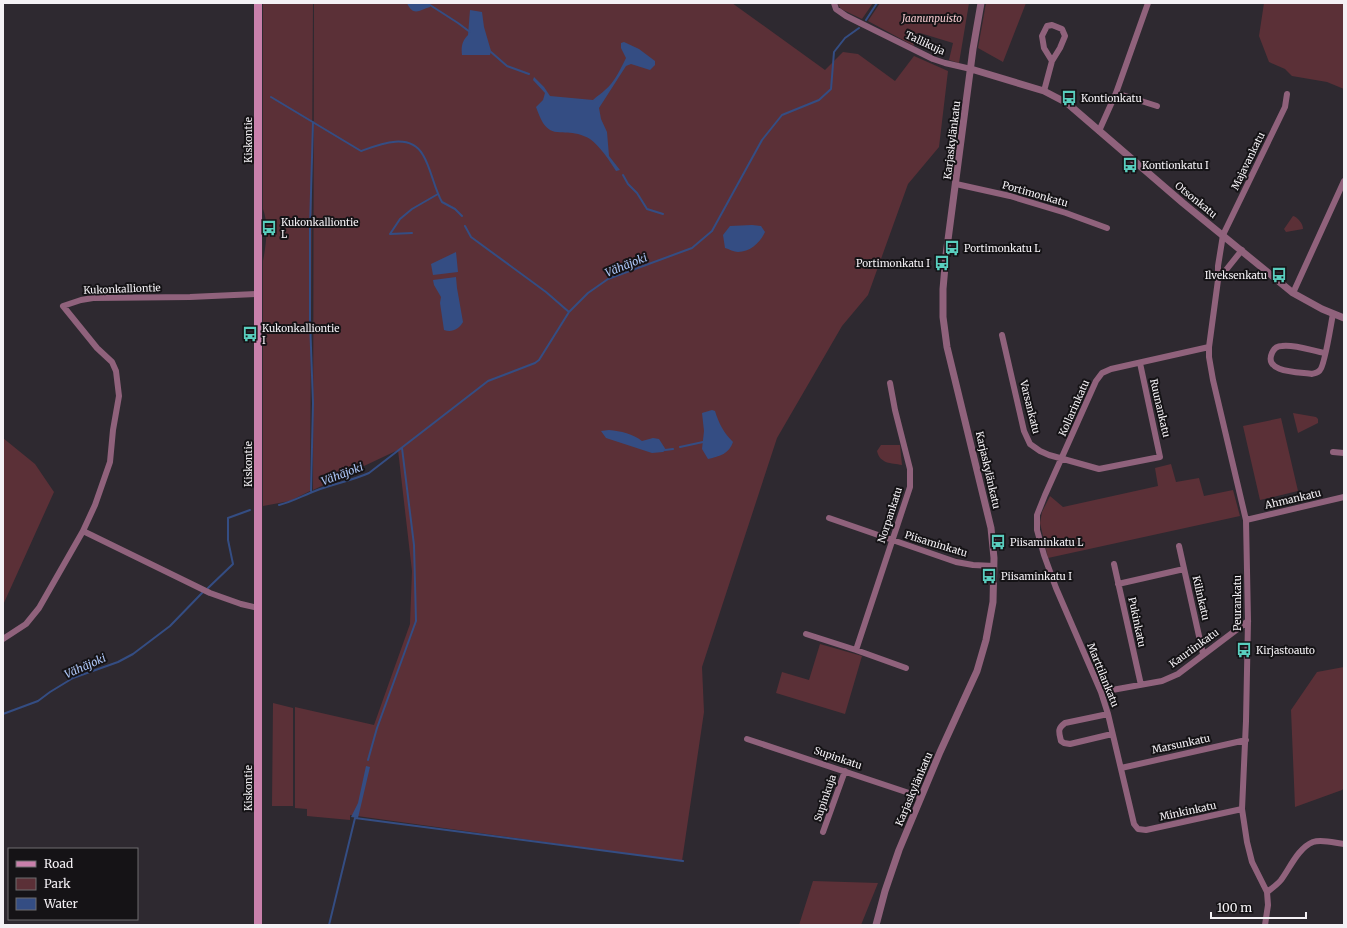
<svg xmlns="http://www.w3.org/2000/svg" width="1347" height="928" font-family="Merriweather,serif">
<rect width="100%" height="100%" fill="#2e2930"/>
<path fill="#5b3037" d="M263 3H313L310 491 290 501 263 506V261C266 245 269 225 263 209Z
M314 3H732L825 70 843 52 858 54 895 81 914 56 948 71 939 147 908 184 868 295 842 326 777 438 702 667 704 712 682 861 350 815V820L307 816V809L295 808V707L374 725 410 624 412 571 398 450 313 490Z
M837 3H873L862 19 841 9Z
M880 3H969L959 63 949 60 953 43 920 33 912 34 914 46 868 21Z
M986 3H1026L1003 62 978 48Z
M1264 3H1344V89L1327 82 1292 76 1285 69 1269 62 1259 36Z
M1293 216C1297 217 1303 223 1303 229L1286 232 1284 229Z
M1293 413 1316 417 1318 419V423L1298 433Z
M1281 418 1298 491 1260 500 1243 426Z
M3 438 35 464 54 492 3 605Z
M881 445H900L902 465C891 463 880 464 877 451Z
M1171 464 1176 482 1199 478 1204 496 1233 490 1240 516 1048 558 1040 523 1042 512 1050 496 1063 507 1158 486 1155 468Z
M820 644 862 656 845 714 776 693 782 672 809 680Z
M1344 667V788L1342 790 1295 807 1291 710 1317 672Z
M273 703 293 708V806H272Z
M813 881 878 883 861 925H799Z"/>
<path fill="#344d83" d="M407 3H430V7C420 10 413 17 407 3Z
M470 10 482 12 484 27 491 51 490 55H462C461 47 462 41 468 35Z
M624 42 639 49 655 61V65L650 70 631 64 626 66 599 108 601 119 607 132 609 156 620 170 616 171C610 161 599 145 590 139 587 137 582 135 578 134 570 132 565 133 557 132 544 131 540 117 536 107L543 100 545 93 533 80 534 77 544 87 550 96 593 100C597 96 601 94 605 90 614 83 621 68 626 58L621 48V43Z
M752 225 761 226 765 232C760 243 750 252 738 252 734 252 729 249 725 248L723 235 730 226Z
M456 252 458 272 433 275 431 264Z
M456 277 457 288 463 322C459 329 452 333 444 330L440 303 441 297 434 285 433 280Z
M712 410 715 411C719 424 724 433 733 442 729 454 720 456 708 459L702 449 704 431 702 413Z
M609 430C621 431 633 434 642 441L653 438 659 439 666 450 663 452 652 453 606 438 601 431Z
M366 766 370 767 358 818 351 817 358 803Z"/>
<g fill="none" stroke-linecap="round" stroke-linejoin="round">
<path stroke="#344d83" stroke-width="2" d="M430 5 458 23 470 32
M866 20 877 3
M491 52 507 66 529 74
M271 97 361 151C380 144 410 132 423 155 431 168 434 188 442 202L455 209 462 216
M623 175 628 184 637 193 647 209 663 214
M465 226 471 237 546 292 569 312
M412 233 390 234 400 219 412 209 438 194
M680 447 703 442
M665 450 673 449
M311 491 313 403 310 320V228L313 122
M279 505C292 502 302 496 315 491 332 484 351 481 369 473L488 381 535 363 539 360 569 312 588 293 608 279 692 248 712 231 762 140 782 115 819 100 831 89 834 52 845 38 859 28
M208 588 233 564 228 540V518L250 510
M3 714 38 701 50 692 73 678 118 662 133 654 170 626 203 592
M368 760 377 728 416 621 414 545 402 448
M329 925 355 818 683 861"/>
<path stroke="#90627c" stroke-width="6" d="M834 3 836 9 846 16 933 59 945 63 971 69
M1044 91 1052 61 1060 48 1065 36 1062 29 1052 25 1047 26 1042 36 1044 48 1052 61
M1116 93 1157 106
M1099 131 1116 93 1148 3
M956 184 1010 196 1066 213 1107 228
M1218 280 1242 250
M1293 293 1344 181
M1002 335 1024 431 1030 444 1040 451 1049 455 1099 469 1160 457 1140 363
M1209 347 1111 369 1102 373 1096 381 1045 495 1037 515V530L1044 555 1056 588 1101 692 1108 714 1134 824 1138 829 1146 830 1242 809
M1325 353C1313 351 1294 344 1282 346 1277 346 1274 348 1272 353 1263 373 1300 372 1312 374 1315 373 1318 373 1320 370 1325 365 1331 323 1333 314
M1333 452 1344 453
M829 518 956 562 973 565 994 566
M1246 520 1344 497
M83 531 210 593 241 604 258 608
M1179 546 1203 654
M1114 564 1141 685
M1118 584 1184 569
M806 634 856 650 910 487V469L895 410 890 383
M3 639 26 624 39 608 83 531 95 505 110 462 113 430 119 396 116 371 112 362 97 348 63 306 81 300 93 298 190 297 258 294
M856 650 906 668
M1101 692 1162 681 1178 674 1248 621
M1108 714 1065 723C1057 729 1059 732 1061 741L1064 743 1070 744 1112 734
M747 739 921 797
M1121 768 1246 740
M823 832 845 771
M1267 892C1271 889 1277 885 1281 880 1290 868 1298 848 1313 842 1322 839 1335 843 1344 844
M1265 925 1268 905 1267 892 1252 862 1247 842 1242 809 1246 721 1248 621 1246 520 1213 380 1209 357V347L1218 280V266L1223 235 1285 107 1287 94"/>
<path stroke="#90627c" stroke-width="7" d="M971 69 1044 91 1067 103 1183 203 1293 293 1322 309 1344 318
M876 925 885 891 899 850 940 752 977 671 986 640 993 602 994 558 991 528 947 347 943 317V289L946 255 973 49 981 3"/>
<path stroke="#c980ab" stroke-width="8" d="M258 925V3"/>
</g>
<defs>
<symbol id="bus-bare" viewBox="-9 -9 18 18"><path d="M-5-6H5V4H4V6H2V4H-2V6H-4V4H-5ZM-3.5-4V0h7V-4ZM-3.5 1.2v1.5H-2V1.2ZM2 1.2v1.5H3.5V1.2Z" fill="#59cebe" stroke="#151316" stroke-width="2.5" paint-order="stroke"/></symbol>
</defs>
<g fill-rule="evenodd">
<use href="#bus-bare" x="1058" y="87" width="22" height="22"/>
<use href="#bus-bare" x="1119" y="154" width="22" height="22"/>
<use href="#bus-bare" x="258" y="217" width="22" height="22"/>
<use href="#bus-bare" x="941" y="237" width="22" height="22"/>
<use href="#bus-bare" x="931" y="252" width="22" height="22"/>
<use href="#bus-bare" x="1268" y="264" width="22" height="22"/>
<use href="#bus-bare" x="239" y="323" width="22" height="22"/>
<use href="#bus-bare" x="987" y="531" width="22" height="22"/>
<use href="#bus-bare" x="978" y="565" width="22" height="22"/>
<use href="#bus-bare" x="1233" y="639" width="22" height="22"/>
</g>
<g text-anchor="middle" dominant-baseline="central" stroke-width="4" stroke-linejoin="round" paint-order="stroke">
<g font-size="10" font-style="italic" fill="#f3c7cc" stroke="#151316">
<text x="932" y="18">Jaanunpuisto</text>
</g>
<g font-size="10" fill="#f4f1f5" stroke="#151316">
<text transform="translate(925 43) rotate(25)">Tallikuja</text>
<text transform="translate(248 140) rotate(-90)">Kiskontie</text>
<text transform="translate(952 140) rotate(-83)">Karjaskylänkatu</text>
<text transform="translate(1248 161) rotate(-64)">Majavankatu</text>
<text transform="translate(1035 194) rotate(16)">Portimonkatu</text>
<text transform="translate(1196 200) rotate(39)">Otsonkatu</text>
<text transform="translate(122 289) rotate(-2)">Kukonkalliontie</text>
<text transform="translate(1030 407) rotate(76)">Varsankatu</text>
<text transform="translate(1074 408) rotate(-66)">Kollarinkatu</text>
<text transform="translate(1160 408) rotate(77)">Ruunankatu</text>
<text transform="translate(248 464) rotate(-90)">Kiskontie</text>
<text transform="translate(988 470) rotate(77)">Karjaskylänkatu</text>
<text transform="translate(1293 499) rotate(-13)">Ahmankatu</text>
<text transform="translate(890 515) rotate(-72)">Norpankatu</text>
<text transform="translate(936 544) rotate(17)">Piisaminkatu</text>
<text transform="translate(1201 598) rotate(77)">Kilinkatu</text>
<text transform="translate(1237 603) rotate(-90)">Peurankatu</text>
<text transform="translate(1137 622) rotate(78)">Pukinkatu</text>
<text transform="translate(1194 648) rotate(-36)">Kauriinkatu</text>
<text transform="translate(1103 675) rotate(68)">Marttilankatu</text>
<text transform="translate(1181 744) rotate(-12)">Marsunkatu</text>
<text transform="translate(838 758) rotate(19)">Supinkatu</text>
<text transform="translate(248 788) rotate(-90)">Kiskontie</text>
<text transform="translate(914 789) rotate(-67)">Karjaskylänkatu</text>
<text transform="translate(825 798) rotate(-71)">Supinkuja</text>
<text transform="translate(1188 811) rotate(-12)">Minkinkatu</text>
</g>
<g font-size="10" fill="#f4f1f5" stroke="#151316" text-anchor="start">
<text x="1081" y="98">Kontionkatu</text>
<text x="1142" y="165">Kontionkatu I</text>
<text x="281" y="222">Kukonkalliontie<tspan x="281" dy="12">L</tspan></text>
<text x="964" y="248">Portimonkatu L</text>
<text x="930" y="263" text-anchor="end">Portimonkatu I</text>
<text x="1267" y="275" text-anchor="end">Ilveksenkatu</text>
<text x="262" y="328">Kukonkalliontie<tspan x="262" dy="12">I</tspan></text>
<text x="1010" y="542">Piisaminkatu L</text>
<text x="1001" y="576">Piisaminkatu I</text>
<text x="1256" y="650">Kirjastoauto</text>
</g>
<g font-size="11" font-style="italic" fill="#adc6f7" stroke="#151316">
<text transform="translate(626 265) rotate(-22)">Vähäjoki</text>
<text transform="translate(342 474) rotate(-21)">Vähäjoki</text>
<text transform="translate(85 666) rotate(-24)">Vähäjoki</text>
</g>
</g>
<rect width="1347" height="928" fill="none" stroke="#f4f1f5" stroke-width="8"/>
<rect x="8" y="848" width="130" height="72" fill="#151316" stroke="#6e6c6f"/>
<rect x="16" y="861" width="20" height="6" fill="#c980ab" stroke="#6e6c6f"/>
<text x="44" y="868" font-size="12" fill="#f4f1f5">Road</text>
<rect x="16" y="878" width="20" height="12" fill="#5b3037" stroke="#6e6c6f"/>
<text x="44" y="888" font-size="12" fill="#f4f1f5">Park</text>
<rect x="16" y="898" width="20" height="12" fill="#344d83" stroke="#6e6c6f"/>
<text x="44" y="908" font-size="12" fill="#f4f1f5">Water</text>
<path d="M1211 912v6h95v-6" fill="none" stroke="#f4f1f5" stroke-width="2"/>
<text x="1217" y="912" font-size="12" fill="#f4f1f5" stroke="#151316" stroke-width="3" paint-order="stroke">100 m</text>
</svg>
